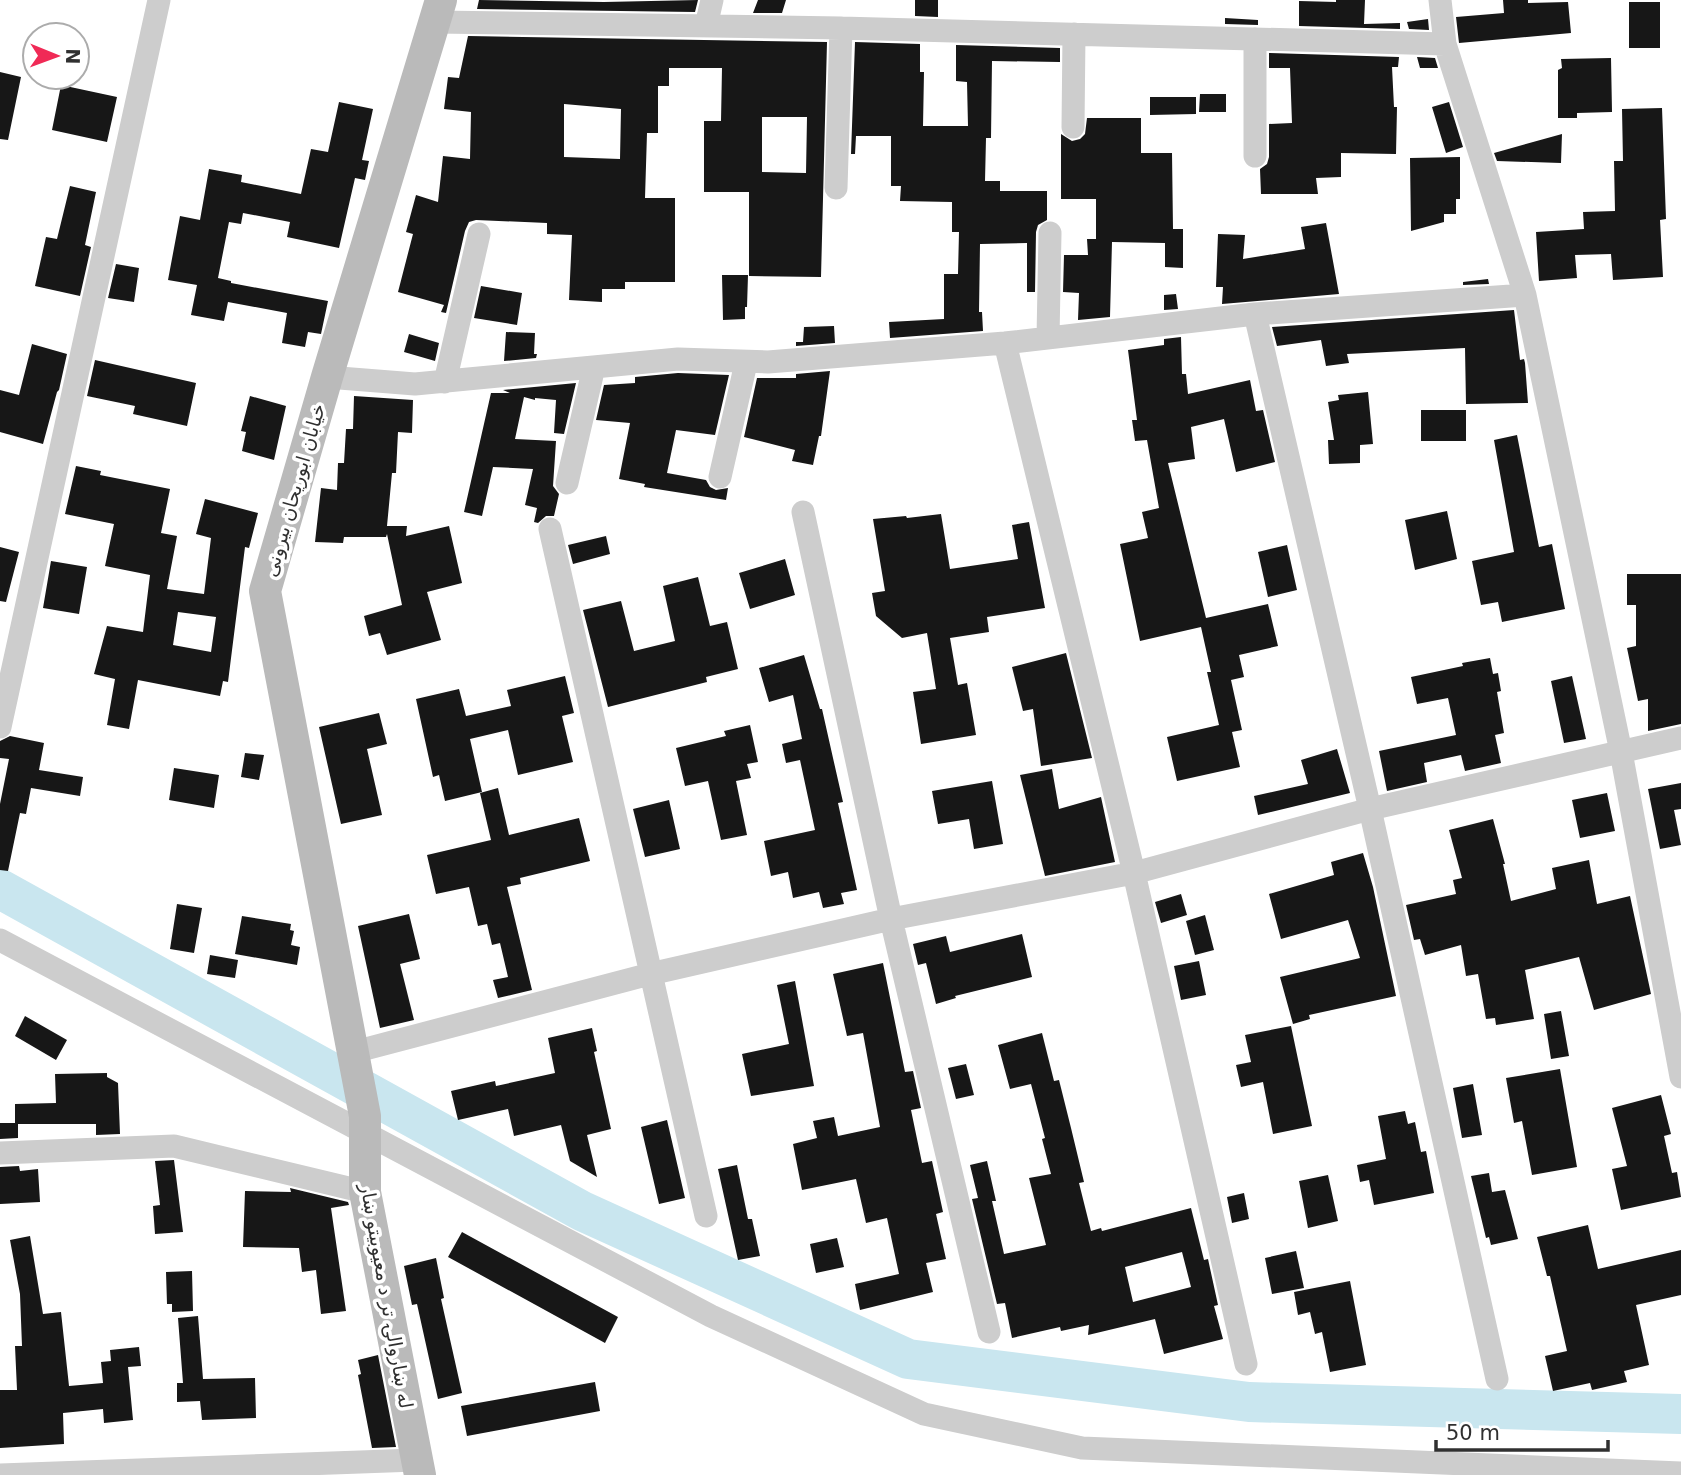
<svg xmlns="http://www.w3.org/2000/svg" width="1681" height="1475" font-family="'DejaVu Sans',Vazirmatn,sans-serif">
<rect width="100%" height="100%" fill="#fff"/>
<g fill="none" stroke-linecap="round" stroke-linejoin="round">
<path stroke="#c9e6ef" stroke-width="40" d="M0 889 582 1211 908 1359 1249 1402 1681 1414"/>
</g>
<path fill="#171717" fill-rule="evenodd" d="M479 0 604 2 698 0 695 12 477 9Z
M758 0H786L782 13H753Z
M915 0H938V17L915 16Z
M1336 0H1365L1364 24 1400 23V29L1299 26V1L1336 2Z
M1503 0H1528V3L1568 2 1571 33 1459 43 1456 17 1504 13Z
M1629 2H1660V48H1629Z
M1225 18 1258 20V25L1225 24Z
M1428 19 1429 30 1409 29 1407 22Z
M468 36 827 42 821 277 749 276V192H704V121H721L722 68H669V86H658V133H647L645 198H675V282H625V289H602V302L569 300 572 235 547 234V223L476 220 469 222 465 231 446 313 441 312 444 305 398 292 413 234 406 232 416 195 438 202 443 156 470 159 471 112 444 109 448 77 459 78ZM564 104 621 109 620 159 564 157ZM762 117H807L806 173 762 172Z
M855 42 920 44V72H924L923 126H968L967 82 956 81V45L1060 48V62L992 61 991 138H986L985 181H1000V191H1047V220L1038 225 1036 232 1035 292H1027V243L980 244 979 312H982L983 331 890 338 889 322 944 319V274H958L959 232H952V202L900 201 901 186H891V136H856L855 154H851Z
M1269 53 1399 57 1398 67H1392L1394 107H1397L1396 154 1341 153V177L1316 178 1318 194H1261L1260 169 1267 164 1269 157V124L1292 123 1290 68H1269Z
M1417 57 1435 58 1438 68H1420Z
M1611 58 1612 112 1577 113V118H1558V70L1562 68 1561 59Z
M0 72 21 77 8 140 0 139Z
M61 85 117 97 107 142 52 130Z
M1200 94H1226V112H1199Z
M1150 97H1196V114L1150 115Z
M339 102 373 109 362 160 369 161 365 180 355 178 339 248 287 237 290 222 243 213 241 224 229 222 218 278 231 281V283L328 301 321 334 308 332 305 347 282 343 287 313 228 302 224 321 191 315 197 285 168 280 180 216 200 220 209 169 242 175 241 182 301 194 311 149 328 152Z
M1449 102 1463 147 1446 153 1432 107Z
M1662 108 1666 219 1660 220 1663 277 1613 280 1611 254 1575 255 1577 278 1539 281 1536 232 1584 229 1583 212 1615 211 1614 161H1623L1622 109Z
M1087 118H1141V153H1172L1173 229H1183V268L1165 267V243L1112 242 1110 317 1078 320 1079 293 1063 292 1064 255H1088L1087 239H1096V199H1061V134L1072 141 1080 139 1085 134Z
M1562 134 1561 163 1497 161 1494 153Z
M1460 157V199H1456V214H1444V222L1411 231 1410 158Z
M70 186 96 192 85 245 91 247 80 296 35 286 46 237 57 239Z
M1326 223 1339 294 1222 304 1223 287H1216L1218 234 1245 235 1243 259 1305 249 1301 227Z
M116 264 139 268 134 302 108 298Z
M722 275H748L747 307H745V319L723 320Z
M1488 279 1489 284 1463 285V282Z
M481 286 522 293 517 325 474 318Z
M1176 294 1178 309 1164 310V295Z
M1514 310 1520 360 1524 359 1525 363 1528 403 1466 404 1465 348 1347 354 1349 363 1326 366 1321 340 1277 346 1272 327Z
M834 326 835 343 796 346V342H803L804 327Z
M506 332 535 333 534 354H537L536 358 504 361Z
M409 334 439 343 435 361 404 352Z
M1181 337 1182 374H1186L1188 394 1250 380 1256 411 1263 410 1275 462 1236 472 1224 419 1191 427 1195 459 1168 463 1206 618 1268 604 1278 646 1239 655 1244 677 1231 680 1242 730 1232 732 1240 767 1177 781 1167 737 1219 725 1207 672H1211L1201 627 1140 641 1120 544 1148 538 1142 512 1159 508 1147 440 1135 441 1132 420H1137L1128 350 1164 345V339Z
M32 344 67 354 59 390 57 392 43 444 0 432V390L19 395Z
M95 360 196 383 187 426 133 414 135 406 87 396Z
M830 371 821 436H819L813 465 792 461 795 450 744 437 757 378H796V374Z
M678 373 729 375 715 435 676 430 667 473 706 480 710 487 716 490 728 488 726 500 644 487 645 484 619 479 630 423 596 420 604 385 635 383V377Z
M576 383 564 434 554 433 556 400 535 398V400L524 397 515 439 556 441 553 486 559 494 554 516H546L538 523 534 522 537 508 525 505 533 469 493 467 482 516 464 512 491 393H510L503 390Z
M1368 392 1373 444 1360 445V463L1329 464 1328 440H1334L1328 402 1339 400 1338 395Z
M250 396 286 406 274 460 242 451 246 432 241 431Z
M354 396 413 400 412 433 398 432 396 473H392L387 526H407L406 536 449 526 462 583 427 592 441 640 387 655 380 633 369 636 364 616 402 605 387 534 386 537H344L343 543 315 542 321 488 337 490 338 463H344L346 429H353Z
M1421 410H1466V441H1421Z
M1517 435 1539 547 1552 544 1565 609 1502 622 1498 602 1481 605 1472 561 1514 552 1494 440Z
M76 466 101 471 100 475 170 489 161 533 177 536 167 589 204 594 211 538 196 534 205 499 258 513 249 548 245 547 228 682 223 681 220 696 138 680 129 729 107 725 115 679 94 674 107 626 143 632 150 575 105 566 114 524 65 514ZM178 612 216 617 211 652 173 645Z
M1447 511 1457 559 1415 570 1405 520Z
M941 514 950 569 1018 559 1012 525 1029 522 1045 608 987 617 989 632 950 638 958 685 967 683 976 735 921 744 913 692 936 689 927 633 902 638 876 616 872 593 885 591 873 519 906 516 907 518Z
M606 536 610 554 573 564 568 545Z
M1287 545 1297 590 1268 597 1258 552Z
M0 547 19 552 6 602 0 601Z
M785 559 795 595 750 609 739 573Z
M51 561 87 567 79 614 43 608Z
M1627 574H1681V724L1648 731V699L1638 701 1627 648 1636 646V605H1627Z
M698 577 710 626 727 622 738 669 706 677 707 682 608 707 583 610 621 601 634 651 675 641 663 586Z
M1066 653 1092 758 1041 766 1033 709 1023 711 1012 667Z
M804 655 820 709H822L833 758 843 802 838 803 857 890 841 893 844 904 823 908 819 892 793 898 788 872 771 876 764 841 815 830 800 760 786 763 782 744 802 739 793 695 769 702 759 668Z
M1490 658 1493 674 1498 673 1501 691 1497 692 1504 733 1495 735 1501 763 1465 771 1461 755 1424 763 1427 782 1387 791 1379 751 1456 735 1448 698 1417 704 1411 677 1463 666 1462 663Z
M565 676 574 713 562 716 573 762 518 775 508 730 470 739 482 792 445 801 439 775 433 777 416 699 459 689 466 716 511 706 507 690Z
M1572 676 1586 739 1564 743 1551 681Z
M379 713 387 744 367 749 382 815 341 824 319 727Z
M750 725 758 762 747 764 751 778 736 781 747 835 721 840 708 781 685 786 676 748 726 736 724 731Z
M10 736 44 743 39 770 83 777 80 796 31 788 26 814 20 813 8 871 0 870V804L9 759 0 758V741Z
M1337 749 1350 793 1258 815 1254 796 1308 784 1301 760Z
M245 753 264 755 259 780 241 777Z
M174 768 219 775 214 808 169 800Z
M1052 769 1059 809 1101 797 1115 862 1045 876 1020 775Z
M992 781 1003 844 974 849 969 819 938 824 932 791Z
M1681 783V809L1674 810 1681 845 1660 849 1648 789Z
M498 788 509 835 579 818 590 861 520 878 521 884 507 887 532 990 498 998 493 980 508 977 500 943 492 945 487 924 478 926 469 887 436 894 427 855 491 840 480 793Z
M1607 793 1615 831 1580 838 1572 800Z
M669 800 680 849 645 857 633 809Z
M1493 819 1505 864H1503L1511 901 1556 889 1552 868 1589 860 1597 904 1630 896 1651 994 1594 1010 1579 957 1525 970 1534 1019 1496 1025 1495 1018 1486 1019 1478 974 1466 976 1461 945 1425 955 1420 939 1414 940 1406 905 1456 894 1453 880 1462 878 1449 830Z
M1363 853 1373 887 1396 996 1309 1015 1310 1019 1293 1024 1280 977 1360 958 1348 920 1281 939 1269 894 1334 875 1331 862Z
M1181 894 1187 915 1161 923 1155 902Z
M177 904 202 908 194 953 170 949Z
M409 914 420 959 400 964 414 1020 380 1028 358 926Z
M1205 915 1214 950 1195 955 1186 921Z
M242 916 291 924 290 930 294 931 291 945 300 947 297 965 235 954Z
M1022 934 1032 977 955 996 956 998 936 1004 926 963 918 965 913 944 946 936 950 952Z
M210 955 238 960 235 978 207 974Z
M1199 961 1206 995 1181 1000 1174 966Z
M883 963 905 1072 913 1071 921 1108 911 1110 922 1163 932 1161 943 1212 936 1214 946 1259 926 1263 933 1292 860 1310 855 1284 899 1274 887 1218 866 1223 856 1179 802 1190 793 1144 817 1138 813 1121 834 1117 838 1136 880 1127 863 1033 847 1036 833 974Z
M795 981 814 1086 751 1096 742 1054 789 1044 777 985Z
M1561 1011 1569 1056 1551 1059 1544 1014Z
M25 1016 67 1040 56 1060 15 1036Z
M1291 1026 1312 1126 1273 1134 1263 1082 1241 1087 1236 1065 1251 1062 1245 1035Z
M592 1028 597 1051 594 1052 611 1129 587 1135 597 1177 570 1161 561 1125 514 1136 508 1109 458 1120 451 1091 495 1081 496 1086 555 1073 548 1038Z
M1042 1033 1054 1081 1059 1080 1071 1128 1084 1182 1079 1183 1091 1231 1101 1228 1102 1231 1191 1208 1204 1260 1208 1259 1218 1305 1214 1306 1223 1339 1164 1354 1155 1319 1088 1335 1089 1325 1061 1331 1060 1327 1012 1338 1005 1303 997 1304 972 1199 978 1198 970 1165 987 1161 996 1201H992L1004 1254 1046 1245 1029 1178 1051 1174 1042 1139 1045 1138 1031 1084 1010 1089 998 1045ZM1182 1252 1191 1287 1133 1302 1125 1267Z
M966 1064 974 1095 956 1099 948 1068Z
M1560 1069 1577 1167 1532 1175 1522 1121 1514 1123 1506 1078Z
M107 1073V1077L118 1083 120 1134 96 1135V1124H18V1138L0 1139V1123H15V1104L56 1103 55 1074Z
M1473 1084 1482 1135 1462 1138 1453 1088Z
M1661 1095 1671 1134 1664 1136 1672 1173 1677 1172 1681 1197 1621 1210 1612 1169 1627 1166 1612 1108Z
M1405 1111 1408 1124 1415 1122 1421 1152 1426 1151 1434 1193 1374 1205 1369 1180 1360 1182 1357 1165 1386 1159 1378 1116Z
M667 1120 685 1198 659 1204 641 1127Z
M174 1160 183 1232 155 1234 153 1206 160 1205 155 1161Z
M737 1165 748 1219H752L760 1256 738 1260 718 1169Z
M19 1166 20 1171 38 1169 40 1202 0 1204V1167Z
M1489 1173 1492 1192 1505 1190 1518 1239 1491 1245 1489 1237 1486 1238 1471 1176Z
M1328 1175 1338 1221 1308 1228 1299 1181Z
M290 1188 348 1202 349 1205 331 1208 346 1311 321 1314 316 1270 302 1272 299 1248 243 1247 245 1191 291 1192Z
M1244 1193 1249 1219 1232 1223 1227 1197Z
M1588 1225 1598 1269 1681 1250V1295L1636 1305 1649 1365 1624 1371 1627 1382 1592 1390 1590 1383 1553 1391 1545 1356 1567 1351 1550 1276H1547L1537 1237Z
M462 1232 618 1317 605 1343 448 1257Z
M30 1236 43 1314 61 1312 69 1386 103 1383 101 1362 111 1361 110 1350 139 1347 141 1366 128 1367 133 1420 104 1423 103 1409 63 1413 64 1444 0 1448V1390H17L15 1346H22L20 1294 10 1240Z
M837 1238 844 1267 816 1273 810 1244Z
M1296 1251 1304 1288 1272 1294 1265 1258Z
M436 1258 444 1298 441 1299 462 1393 438 1399 417 1304 412 1305 404 1266Z
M192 1271 193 1311 172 1312V1304H167L166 1272Z
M1350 1281 1366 1365 1330 1372 1322 1332 1315 1334 1310 1312 1298 1315 1294 1292Z
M198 1316 203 1379 255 1378 256 1418 202 1420 200 1401 177 1402V1383H183L178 1318Z
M378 1355 396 1447 372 1448 358 1375 361 1374 358 1360Z
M595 1382 600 1411 467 1436 461 1406Z"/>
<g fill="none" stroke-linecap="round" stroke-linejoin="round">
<path stroke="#cdcdcd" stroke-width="23" d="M1440 0 1445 44 1525 295 1621 752 1681 1077
M435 22 841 28 1445 44
M706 26 712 0
M1073 127 1074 34
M1255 156V39
M836 188 841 28
M1255 314 1370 809 1497 1379
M1048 338 1050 233
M1005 343 1134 873 1246 1364
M327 377 415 384 678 359 768 362 1005 343 1255 314 1525 295
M445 382 479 234
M720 477 746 363
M567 483 594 367
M803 512 891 919 989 1332
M550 529 706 1216
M0 727 159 0
M0 940 711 1316 924 1414 1082 1448 1681 1473
M354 1052 650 974 891 919 1134 873 1370 809 1681 738
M0 1153 174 1146 365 1192
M0 1475 416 1460"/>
<path stroke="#bababa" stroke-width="32" d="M420 1475 365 1192V1116L265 591 327 377 441 0"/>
</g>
<g text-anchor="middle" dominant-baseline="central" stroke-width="7" stroke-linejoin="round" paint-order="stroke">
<g font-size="19" fill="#303030" stroke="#fff">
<text transform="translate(294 490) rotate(-74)">خیابان ابوریحان بیرونی</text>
<text transform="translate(387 1296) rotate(80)">له ښاروالۍ تر د معیوبیتو ښار</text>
</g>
</g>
<g transform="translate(56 56) rotate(91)"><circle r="33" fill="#ffffff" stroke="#acacac" stroke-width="2"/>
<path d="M0-5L12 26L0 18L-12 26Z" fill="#f02a56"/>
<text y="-10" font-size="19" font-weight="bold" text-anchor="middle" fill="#303030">N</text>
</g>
<path d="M1436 1440v10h172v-10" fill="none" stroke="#303030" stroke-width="3.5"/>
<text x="1446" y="1440" font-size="21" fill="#303030" stroke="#ffffff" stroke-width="5" paint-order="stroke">50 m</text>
</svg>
